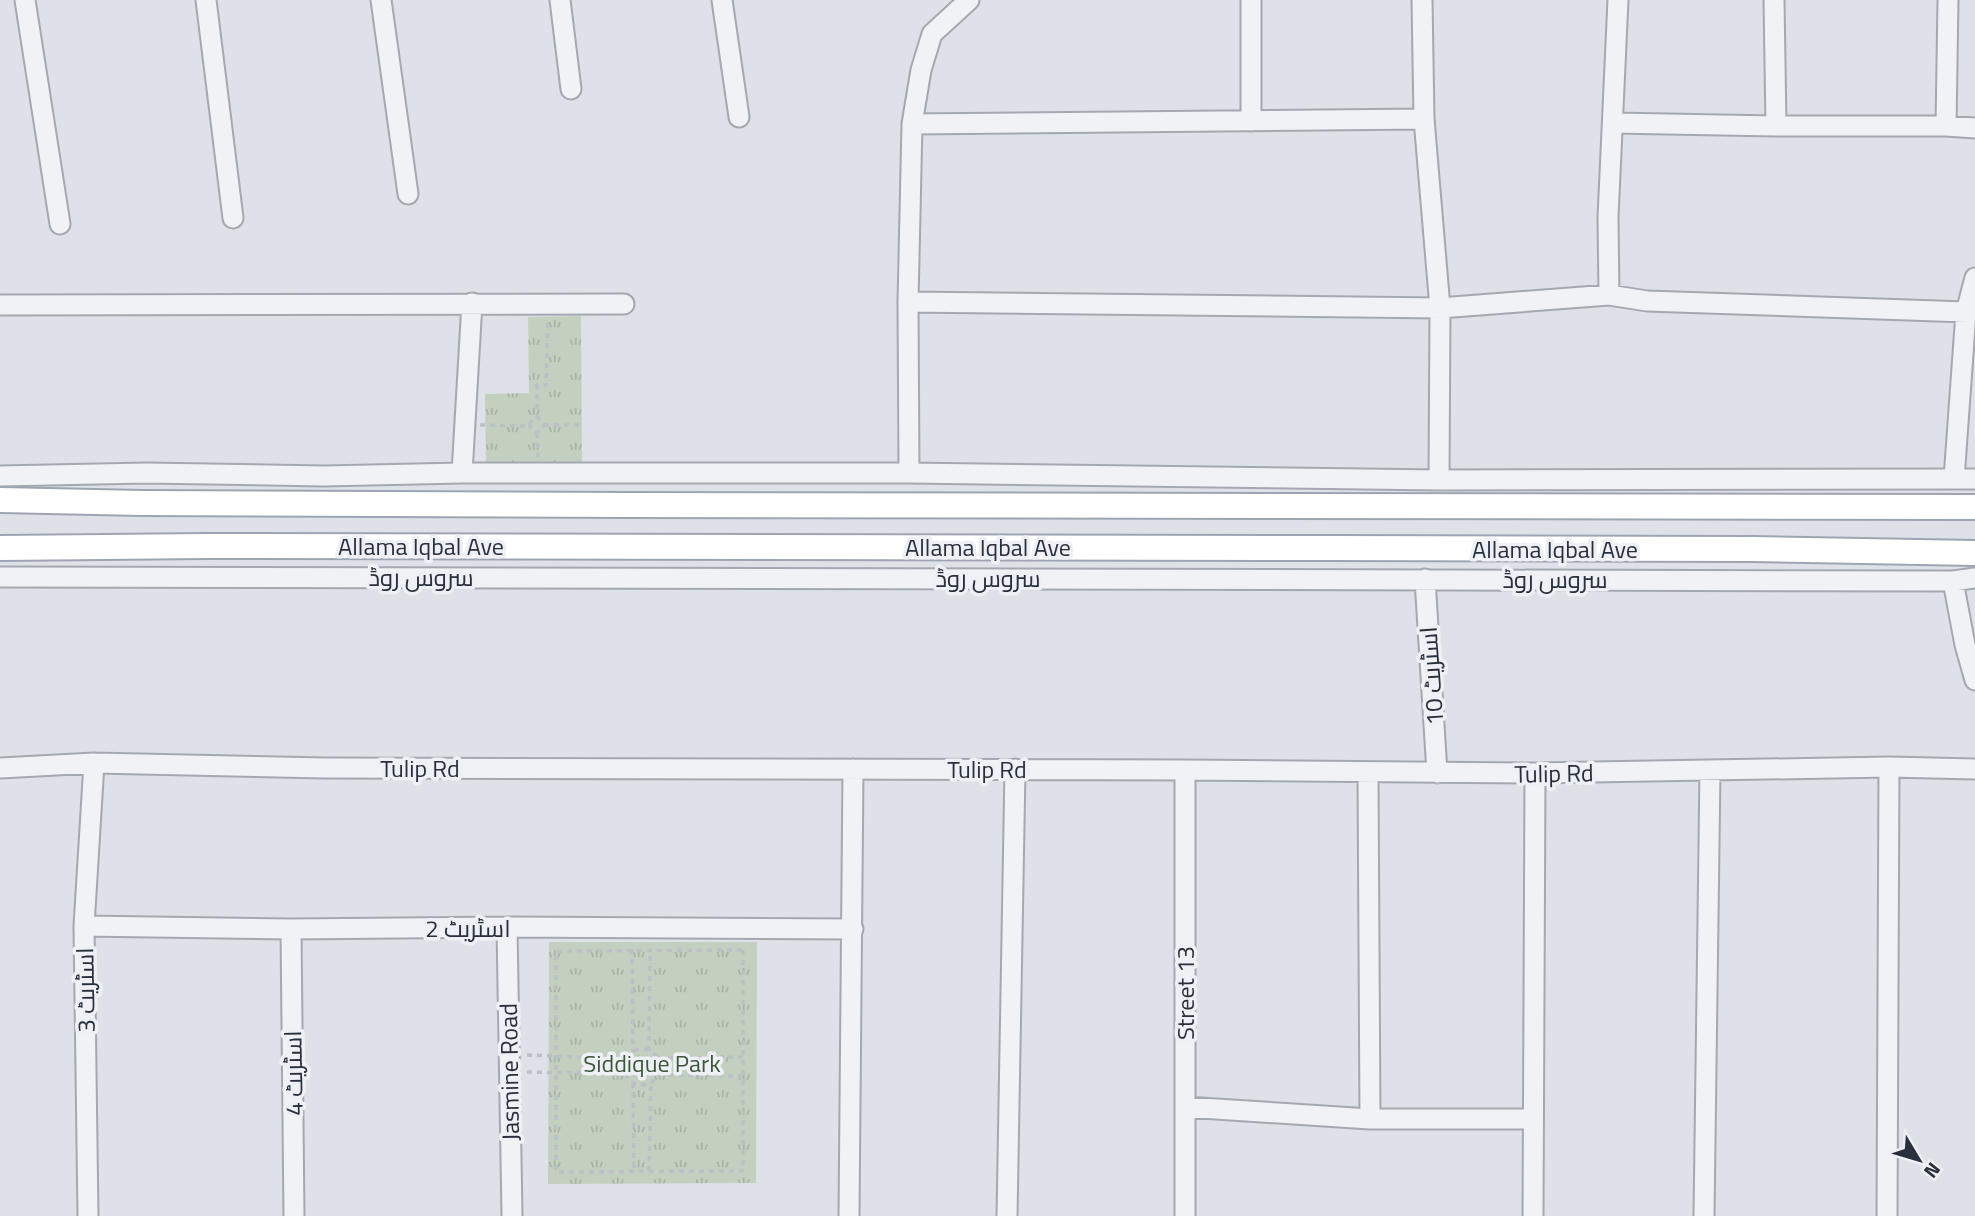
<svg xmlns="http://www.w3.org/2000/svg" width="1975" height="1216" font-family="'Titillium Web',Cairo,sans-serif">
<defs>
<pattern id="grass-tufts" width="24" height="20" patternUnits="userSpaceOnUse" patternTransform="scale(1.75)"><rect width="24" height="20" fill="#c3d0c0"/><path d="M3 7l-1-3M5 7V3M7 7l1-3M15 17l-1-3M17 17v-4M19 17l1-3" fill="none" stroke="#a8b3a6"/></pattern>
</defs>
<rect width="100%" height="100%" fill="#dee1e7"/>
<path fill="url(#grass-tufts)" d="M581 316 582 462 486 463 485 394 529 393 528 317Z
M549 942H757L756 1183 548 1184Z"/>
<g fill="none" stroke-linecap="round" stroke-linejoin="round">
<defs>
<path id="minor" d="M25 0 60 224
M206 0 233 218
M381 0 408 194
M560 0 571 89
M722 0 739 117
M1251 0V121
M1422 0 1424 119 1440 308 1439 480
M1774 0 1776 126
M1613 123 1776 126H1946L1975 128
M912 124 1424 119
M1946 126 1948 0
M1609 295 1608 217 1618 0
M908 302 1440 308 1609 295 1647 301 1966 312
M0 305 624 304
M462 473 472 303
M909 473 908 302 912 124 921 70 932 34 969 0
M0 476 146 473 324 476 462 473H909L1439 480 1975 479
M1954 479 1966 312 1975 278
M0 577 1953 581 1975 578
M1425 579 1437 773
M1953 581 1965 645 1975 680
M0 768 94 763 325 768 1185 770 1535 773 1889 767 1975 769
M1185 770V1216
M1368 773 1370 1119
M84 926 291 929 507 927 853 929
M507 927 512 1216
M291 929 294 1216
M1185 1107 1370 1119H1533
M88 1216 84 926 94 763
M849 1216 853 769
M1007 1216 1015 769
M1533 1216 1535 773
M1704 1216 1710 770
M1887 1216 1889 767"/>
<path id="major" d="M0 500 142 503 626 505 1975 507
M0 548 207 546 1330 548 1752 549 1975 553"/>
</defs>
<use href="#minor" stroke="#a4a8b1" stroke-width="23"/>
<use href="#major" stroke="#9ea5b2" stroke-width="28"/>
<path stroke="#bdbfc6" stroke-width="3.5" stroke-dasharray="5 5" stroke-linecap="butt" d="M530 425a7 7 0 1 1 14 0a7 7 0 1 1-14 0Z
M537 419V385H546L548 322
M480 425 531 426
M544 425H581
M537 433 538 457
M632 949 633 1052
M743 950V1171L556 1172V951Z
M624 1067a18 18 0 1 1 36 0a18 18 0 1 1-36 0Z
M649 1051 650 951
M527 1055 627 1059
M658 1058 742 1057
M527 1072 626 1074
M658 1075 743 1076
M633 1083 634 1172
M649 1171 651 1082"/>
<use href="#minor" stroke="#f1f2f6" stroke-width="19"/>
<use href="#major" stroke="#fff" stroke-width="24"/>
</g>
<g text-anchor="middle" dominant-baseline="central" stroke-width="7" stroke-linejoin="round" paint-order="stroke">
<g font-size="24" fill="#282f3d" stroke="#eef0f5">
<text x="421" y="546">Allama Iqbal Ave</text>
<text x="988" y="547">Allama Iqbal Ave</text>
<text x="1555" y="549">Allama Iqbal Ave</text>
<text x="421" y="577">سروس روڈ</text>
<text x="988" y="578">سروس روڈ</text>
<text x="1555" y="579">سروس روڈ</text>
<text transform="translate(1431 676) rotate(-94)">اسٹریٹ 10</text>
<text x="420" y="768">Tulip Rd</text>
<text x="987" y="769">Tulip Rd</text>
<text transform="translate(1554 773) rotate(-1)">Tulip Rd</text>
<text x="468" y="928">اسٹریٹ 2</text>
<text transform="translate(85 990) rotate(-91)">اسٹریٹ 3</text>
<text transform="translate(1185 993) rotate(-90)">Street 13</text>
<text transform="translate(509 1072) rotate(-91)">Jasmine Road</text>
<text transform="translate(293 1073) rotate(-91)">اسٹریٹ 4</text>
</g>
<g font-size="24" fill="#3b5837" stroke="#eef0f5">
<text x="652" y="1063">Siddique Park</text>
</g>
</g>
<g transform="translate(1919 1160) rotate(128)" stroke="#eef0f5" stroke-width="5" paint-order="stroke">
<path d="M0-5L12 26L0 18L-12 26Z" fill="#282f3d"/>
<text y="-10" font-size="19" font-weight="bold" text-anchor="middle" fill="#282f3d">N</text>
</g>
</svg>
